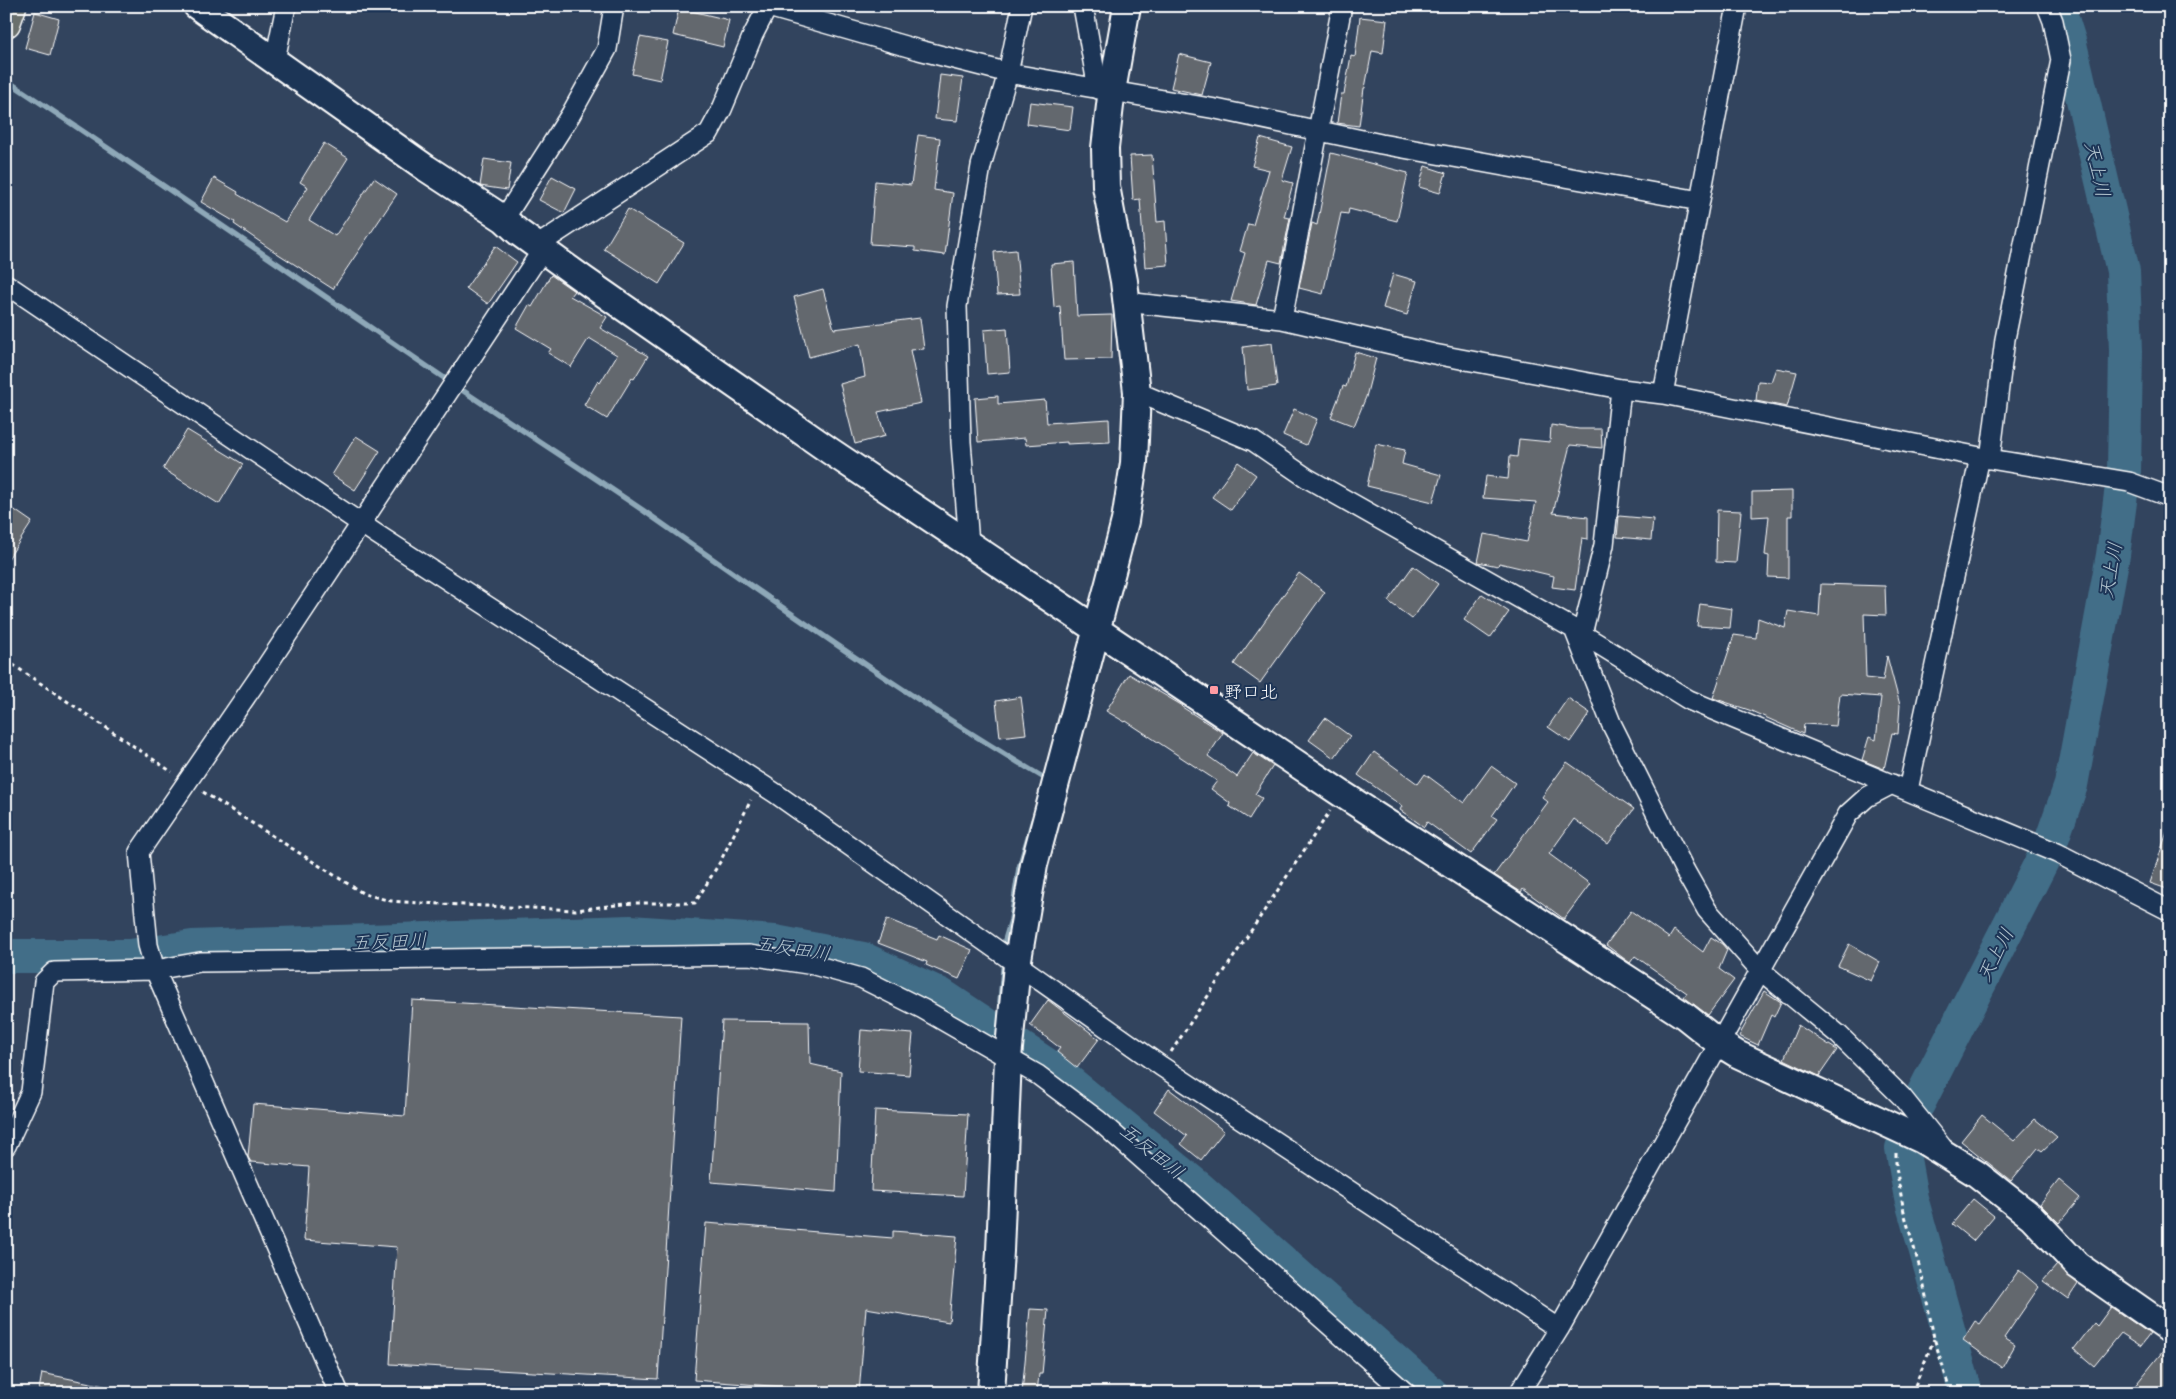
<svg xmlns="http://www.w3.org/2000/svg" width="2176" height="1399" font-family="'Playpen Sans','Klee One',sans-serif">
<rect width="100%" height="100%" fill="#32445e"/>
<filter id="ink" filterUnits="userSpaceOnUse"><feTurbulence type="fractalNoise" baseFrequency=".02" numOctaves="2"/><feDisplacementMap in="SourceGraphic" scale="10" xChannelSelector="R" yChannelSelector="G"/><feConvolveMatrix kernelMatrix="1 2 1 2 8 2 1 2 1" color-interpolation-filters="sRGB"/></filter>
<g filter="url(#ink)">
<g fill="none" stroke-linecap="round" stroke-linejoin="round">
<path stroke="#8ea8b8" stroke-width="5.5" d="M9 82C144 171 276 263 409 354 487 408 566 458 644 511 776 603 907 697 1046 779L1045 783
M1004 950 1005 940 1011 920 1019 868 1033 820
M1000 1002 1004 959"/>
<path stroke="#426e88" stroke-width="34" d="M6 956H130L192 947 630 932 775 942 863 959 941 995 1053 1069 1200 1189 1431 1393
M1918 1104 2044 857 2052 839 2071 785 2113 555 2124 471 2126 351 2123 271 2070 44 2058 6
M1902 1148 1911 1198 1966 1393"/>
</g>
<path fill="#64676e" stroke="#fff" d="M679 8 729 20 723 47 673 35Z
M35 12 59 19 50 55 25 48Z
M1360 17 1387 20 1383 53 1372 51 1365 88H1364L1359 126 1337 123 1341 94H1344L1351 56 1355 57Z
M640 37 668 42 660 80 632 74Z
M1179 54 1211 62 1202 95 1171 88Z
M940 75 963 78 957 121 935 119Z
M1030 102 1073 107 1070 130 1027 124Z
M918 135 940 138 934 190 953 193 945 255 915 251V247L870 244 875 181 911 185Z
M1260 138 1292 147 1282 180 1293 183 1284 217 1290 218 1281 263 1269 260 1256 305 1231 301 1245 253 1240 251 1248 224 1253 225 1269 170 1252 166Z
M324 143 348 158 309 220 335 236 374 178 397 194 333 289 269 248 234 224 235 222 201 202 214 178 238 192 237 194 285 222 308 187 300 182Z
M1331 153 1408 173 1397 221 1349 209 1348 214 1341 213 1323 294 1299 288 1312 223 1317 225Z
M1152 155 1157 222 1165 221 1168 265 1145 267 1140 199 1133 200 1130 156Z
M484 159 511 163 507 190 480 186Z
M1425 166 1446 173 1440 193 1419 187Z
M552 176 576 189 564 213 539 200Z
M628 209 684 243 659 284 604 249Z
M495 246 517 262 488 304 466 288Z
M1016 250 1020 294 997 295 994 252Z
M1074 262 1077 316 1112 315 1111 359 1064 360 1060 306 1054 307 1051 264Z
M1393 274 1417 281 1407 315 1383 308Z
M551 275 574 291 570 296 607 317 600 328 648 356 634 379 632 378 607 419 584 405 598 381 600 383 617 355 589 338 571 367 548 353 551 349 516 328 529 305 532 307Z
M823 289 834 329 920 318 924 349 910 350 921 403 878 412 885 436 855 444 840 384 865 377 860 344 809 357 794 297Z
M1007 328 1010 372 987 374 984 330Z
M1272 343 1277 386 1247 390 1243 347Z
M1355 352 1376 358 1366 397 1354 426 1331 417 1343 386 1346 387Z
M1776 368 1797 372 1787 407 1756 401 1758 381 1771 382Z
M998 396V404L1045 400 1047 423 1109 419 1110 442 1067 444V442L1026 445 1025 438 978 442 975 398Z
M1294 409 1317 419 1306 445 1283 435Z
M1551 425 1579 429H1601L1602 448 1570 445 1553 513 1588 517V539L1582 538 1575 590 1552 587 1554 576 1499 563 1498 566 1478 562 1484 534 1527 542 1536 502 1483 498 1486 476 1508 479 1510 456 1517 457 1519 439 1550 442Z
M187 430 243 464 219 504 163 469Z
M356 436 380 451 355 490 332 475Z
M1376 444 1405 450 1402 464 1441 475 1433 502 1367 486Z
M1238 462 1256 475 1231 510 1212 497Z
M1792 491V516H1788V578L1768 577 1769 556 1765 555 1769 516 1752 517V492Z
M6 504 32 522 6 562Z
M1717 510 1741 511 1736 563 1716 562Z
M1619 516 1653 519 1651 540 1617 537Z
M1413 566 1438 584 1412 619 1388 601Z
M1299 573 1325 592 1260 683 1234 664Z
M1821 584 1885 586 1886 615 1864 614 1866 678 1883 680 1887 656 1900 705 1898 734 1892 733 1884 769 1862 760 1869 737 1876 740 1881 697 1840 694 1836 726 1804 724 1803 734 1749 710 1713 698 1734 635 1756 638 1758 618 1785 628 1788 611 1819 616Z
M1482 594 1509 612 1490 638 1464 620Z
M1700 604 1732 609 1730 628 1697 626Z
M1129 674 1183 706 1182 707 1223 733 1208 756 1237 777 1253 753 1273 766 1255 794 1262 798 1249 819 1229 806 1230 803 1211 789 1217 781 1126 721 1125 722 1106 711Z
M1021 697 1026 734 1000 737 996 701Z
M1568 698 1590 713 1570 742 1548 727Z
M1325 718 1350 736 1334 758 1309 740Z
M1374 752 1418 784 1425 774 1464 803 1491 766 1515 783 1492 816 1497 819 1471 854 1427 822 1424 827 1400 810 1402 806 1358 775Z
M1567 762 1634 809 1608 844 1574 819 1549 854 1590 884 1564 919 1523 889 1521 892 1494 875 1548 802 1542 797Z
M2167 832 2170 833V890L2150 883Z
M1631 911 1669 938 1674 930 1703 952 1711 937 1722 944 1727 950 1719 969 1734 980 1708 1015 1684 997 1687 993 1635 956 1630 963 1606 945Z
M887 919 937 939 939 935 972 950 959 979 926 965 927 962 878 943Z
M1849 944 1880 962 1871 981 1838 966Z
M1764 991 1781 1002 1774 1017 1771 1015 1758 1045 1739 1036Z
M412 1000 681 1016 658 1379 390 1364 397 1247 304 1240 309 1167 251 1162 248 1157 253 1104 405 1116Z
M1048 1000 1099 1039 1077 1068 1057 1052 1060 1048 1030 1025Z
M722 1021 809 1022 810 1064 841 1071 836 1192 711 1182Z
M1798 1025 1837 1050 1819 1076 1784 1059Z
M861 1030 913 1034 909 1075 858 1071Z
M1169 1089 1224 1131 1201 1160 1181 1144 1187 1136 1154 1111Z
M875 1110 968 1114 963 1196 871 1191Z
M1982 1115 2014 1141 2035 1119 2057 1137 2042 1151 2038 1148 2011 1181 1961 1141Z
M2059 1180 2080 1198 2059 1223 2040 1204Z
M1973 1199 1994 1216 1973 1241 1952 1224Z
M706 1223 893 1238V1231L957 1236 949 1322 866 1308 859 1393 694 1380Z
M2057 1265 2078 1284 2068 1299 2043 1281Z
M2019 1270 2039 1287 2004 1338 2015 1345 2002 1368 1963 1340 1975 1321 1980 1324Z
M2111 1307 2150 1334 2141 1346 2121 1333 2094 1366 2074 1349 2094 1323 2097 1326Z
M1030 1309 1048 1310 1042 1374H1039L1037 1393H1022Z
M2168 1345H2170V1385L2164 1393H2129Z
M42 1373 105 1386 104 1393H52L39 1390Z"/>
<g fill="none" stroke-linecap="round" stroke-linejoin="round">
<defs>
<path id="street" d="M765 6 919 50 1013 74 1216 109 1381 144 1700 201
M1083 6 1098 89
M275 60 286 6
M504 219 571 114 607 49 614 6
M538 245 709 133 722 109 753 35 768 6
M6 284 375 533 775 793 1161 1066 1559 1329
M1125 302 1282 319 1434 354 1621 389 1663 394 1990 459 2129 482 2170 497
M1282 319 1342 6
M1137 392 1253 441 1307 478 1574 629 1689 700 2057 853 2170 911
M1663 394 1737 6
M1990 459 2005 339 2061 60 2053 21 2047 6
M969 544 961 442 957 306 981 166 1008 73 1022 6
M1574 629 1611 723 1685 871 1707 910 1760 970 1839 1035 1902 1097 1942 1147
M1582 634 1604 545 1621 389
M1908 790 1980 457
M6 1146 31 1092 44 982 54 972 155 970 200 962 749 955 814 965 861 978 923 1009 1038 1075 1098 1120 1406 1393
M339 1393 155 970 148 945 139 852 262 673 543 249
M1519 1393 1559 1329 1848 814 1867 797 1892 784"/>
<path id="secondary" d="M197 6 426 168 504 219 518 232 583 279 830 451 1342 794 1685 1016 1719 1043 1737 1054 1922 1140 1977 1174 2032 1217 2077 1265 2170 1330
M991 1393 1000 1251 1008 1058 1017 965 1034 865 1109 583 1125 521 1134 463 1137 392 1124 281 1106 186 1105 148 1111 97 1127 6"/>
<path id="highway" d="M6 23 12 6"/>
</defs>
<use href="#street" stroke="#fff" stroke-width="22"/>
<use href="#secondary" stroke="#fff" stroke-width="30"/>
<use href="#highway" stroke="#fff" stroke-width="31"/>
<path stroke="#fff" stroke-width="3" stroke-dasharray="4 4" stroke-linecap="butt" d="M6 660 172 772
M203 792 364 894 391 901 419 903 576 910 633 903H695L720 862 751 800
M1171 1052 1330 811
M1896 1153V1167L1904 1212 1922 1276 1934 1338 1951 1393
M1912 1393 1934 1339"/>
<use href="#street" stroke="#1d3557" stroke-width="19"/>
<use href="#secondary" stroke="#1d3557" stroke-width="26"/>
<use href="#highway" stroke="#6a706d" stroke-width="28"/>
</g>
</g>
<rect fill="#ff9aa2" stroke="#1d3557" stroke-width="2" x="1209" y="685" width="10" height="10" rx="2.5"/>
<g text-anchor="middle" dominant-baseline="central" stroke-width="4" stroke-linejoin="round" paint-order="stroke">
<g font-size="18" fill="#fff" stroke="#1d3557" text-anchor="start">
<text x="1224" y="690">野口北</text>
</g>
<g font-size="19" font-style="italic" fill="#b3c5cf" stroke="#1d3557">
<text transform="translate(2099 169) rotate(77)">天上川</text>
<text transform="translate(2109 570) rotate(-80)">天上川</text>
<text transform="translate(389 940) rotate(-2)">五反田川</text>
<text transform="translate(793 947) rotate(9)">五反田川</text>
<text transform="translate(1994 954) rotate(-63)">天上川</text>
<text transform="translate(1153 1150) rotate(39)">五反田川</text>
</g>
</g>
<rect width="2176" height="1399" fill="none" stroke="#1d3557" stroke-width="25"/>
<rect x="12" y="12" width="2151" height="1374" fill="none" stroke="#fff" stroke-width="2" filter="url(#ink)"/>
</svg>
